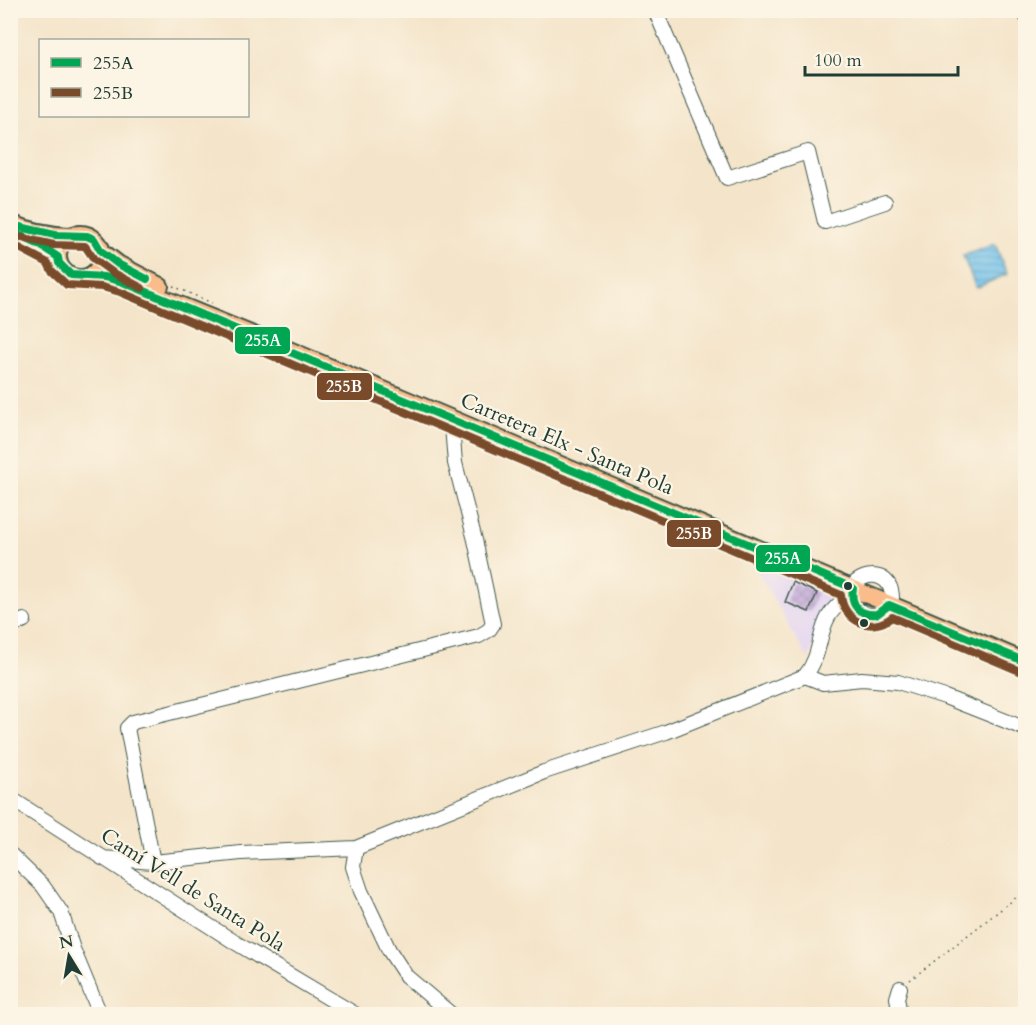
<svg xmlns="http://www.w3.org/2000/svg" width="1036" height="1025" font-family="Cardo,serif">
<defs>
<pattern id="water-rules" width="6" height="5" patternUnits="userSpaceOnUse" patternTransform="scale(1.5)"><rect width="6" height="5" fill="#70c1ec"/><path d="M0 2.5h6" fill="none" stroke="#5b9ec0"/></pattern>
<pattern id="building-cross-hatch" width="8" height="8" patternUnits="userSpaceOnUse" patternTransform="scale(1.5)"><rect width="8" height="8" fill="#bfa5d9"/><path d="M0 0l8 8M0 8l8-8" fill="none" stroke="#9b88b1"/></pattern>
</defs>
<rect width="100%" height="100%" fill="#fcf5e5"/>
<filter id="ink" filterUnits="userSpaceOnUse"><feTurbulence type="fractalNoise" baseFrequency=".0167" numOctaves="2"/><feDisplacementMap in="SourceGraphic" scale="12" xChannelSelector="R" yChannelSelector="G"/><feConvolveMatrix kernelMatrix="1 2 1 2 8 2 1 2 1" color-interpolation-filters="sRGB"/></filter>
<filter id="wash" filterUnits="userSpaceOnUse"><feTurbulence type="fractalNoise" baseFrequency=".008" numOctaves="4" result="noise"/><feDisplacementMap in="SourceGraphic" scale="24" xChannelSelector="R" yChannelSelector="G"/><feGaussianBlur stdDeviation="1.35" result="paint"/><feColorMatrix in="noise" values="0 0 0 0 0 0 0 0 0 0 0 0 0 0 0 0 0 1.4 0 .05"/><feComposite in="paint" operator="in"/></filter>
<g filter="url(#wash)">
<rect width="100%" height="100%" fill="#f4e4c9"/>
<path fill="#e2d4f3" d="M761 563 836 594 808 659 755 567Z"/>
<path fill="url(#water-rules)" stroke="#487f90" stroke-width="1.5" d="M995 244 1007 274 976 288 963 256Z"/>
<g id="blocks">
<path fill="url(#building-cross-hatch)" d="M793 582 817 593 809 612 785 602Z"/>
</g>
</g>
<g filter="url(#ink)">
<use href="#blocks" fill-opacity="0" stroke="#3f564a" stroke-width="1.5"/>
<g fill="none" stroke-linecap="round" stroke-linejoin="round">
<defs>
<path id="minor" d="M655 10 727 178 808 152 825 222 885 202
M1024 10 1026 16
M856 582C872 570 892 576 892 598
M853 588C845 612 876 625 889 605
M10 627 24 620
M805 676 823 683 862 679 898 682 945 697 1026 729
M10 798 236 943 355 1014
M356 848 353 867 361 891 389 950 406 976 451 1014
M10 854 43 886 61 912 73 949 100 1014
M102 858 153 862 241 853 356 848 544 772 666 732 805 676C828 647 812 617 851 596
M153 862 127 728 133 722 479 636 489 630 493 624 475 540 455 463 452 426 453 420
M900 1014 897 998 900 988"/>
<path id="major" d="M10 223C29 231 49 235 70 236
M17 234 38 244 58 257
M58 256a22 22 0 1 1 44 0a22 22 0 1 1-44 0Z
M101 251 118 264 160 286
M89 276 123 282 270 342 1026 662"/>
</defs>
<use href="#minor" stroke="#3f564a" stroke-width="16"/>
<use href="#major" stroke="#3f564a" stroke-width="20"/>
<path stroke="#3f564a" stroke-width="1.5" stroke-dasharray="1.5 4.5" stroke-linecap="butt" d="M78 226 93 227 105 238
M51 269C59 280 68 286 82 286
M173 286 212 303
M910 980 1026 890"/>
<use href="#minor" stroke="#fff" stroke-width="14"/>
<use href="#major" stroke="#f9bc8a" stroke-width="16"/>
<defs>
<path id="bus-1" d="M20 227 55 235 87 236 94 239 101 251 118 264 147 279
M10 231 38 244 58 257 59 263 71 275 104 277 123 282 853 588C850 605 859 616 877 614L889 605 1026 662"/>
<path id="bus-2" d="M18 237 54 245 85 246 94 259 112 272 142 288
M10 243 48 263 51 270 67 285 102 287 120 292 841 595C843 621 871 634 892 617L1022 672"/>
</defs>
<use href="#bus-1" stroke="#fcf5e5" stroke-width="12"/>
<use href="#bus-2" stroke="#fcf5e5" stroke-width="12"/>
<use href="#bus-1" stroke="#00a651" stroke-width="8"/>
<use href="#bus-2" stroke="#7a4b2a" stroke-width="8"/>
</g>
</g>
<g fill="#1f3d34" stroke="#fcf5e5" stroke-width="2">
<circle cx="848" cy="586" r="5"/>
<circle cx="864" cy="623" r="5"/>
</g>
<g text-anchor="middle" dominant-baseline="central" stroke-width="4.5" stroke-linejoin="round" paint-order="stroke">
<g font-size="21" fill="#1f3d34" stroke="#fcf5e5">
<text transform="translate(567 444) rotate(23)">Carretera Elx - Santa Pola</text>
<text transform="translate(193 890) rotate(32)">Camí Vell de Santa Pola</text>
</g>
</g>
<g stroke="#fcf5e5" stroke-width="2">
<rect x="234" y="326" width="57" height="29" rx="6" fill="#00a651"/>
<rect x="316" y="372" width="57" height="29" rx="6" fill="#7a4b2a"/>
<rect x="666" y="519" width="56" height="29" rx="6" fill="#7a4b2a"/>
<rect x="755" y="544" width="56" height="29" rx="6" fill="#00a651"/>
</g>
<g font-size="16" text-anchor="middle" font-weight="bold" fill="#fff">
<text x="263" y="346">255A</text>
<text x="344" y="392">255B</text>
<text x="694" y="539">255B</text>
<text x="783" y="564">255A</text>
</g>
<rect width="1036" height="1025" fill="none" stroke="#fcf5e5" stroke-width="36"/>
<rect x="39" y="39" width="210" height="78" fill="#fcf5e5" stroke="#a4ab9e" stroke-width="1.5"/>
<rect x="51" y="58" width="30" height="9" fill="#00a651" stroke="#a4ab9e" stroke-width="1.5"/>
<text x="93" y="69" font-size="18" fill="#1f3d34">255A</text>
<rect x="51" y="88" width="30" height="9" fill="#7a4b2a" stroke="#a4ab9e" stroke-width="1.5"/>
<text x="93" y="99" font-size="18" fill="#1f3d34">255B</text>
<g transform="translate(69 956) rotate(349)" stroke="#fcf5e5" stroke-width="4.5" paint-order="stroke">
<path d="M0-4.5L10 22L0 15L-10 22Z" fill="#1f3d34"/>
<text y="-9" font-size="16" font-weight="bold" text-anchor="middle" fill="#1f3d34">N</text>
</g>
<path d="M805 66v9h153v-9" fill="none" stroke="#1f3d34" stroke-width="3"/>
<text x="814" y="66" font-size="18" fill="#1f3d34" stroke="#fcf5e5" stroke-width="4.5" paint-order="stroke">100 m</text>
</svg>
